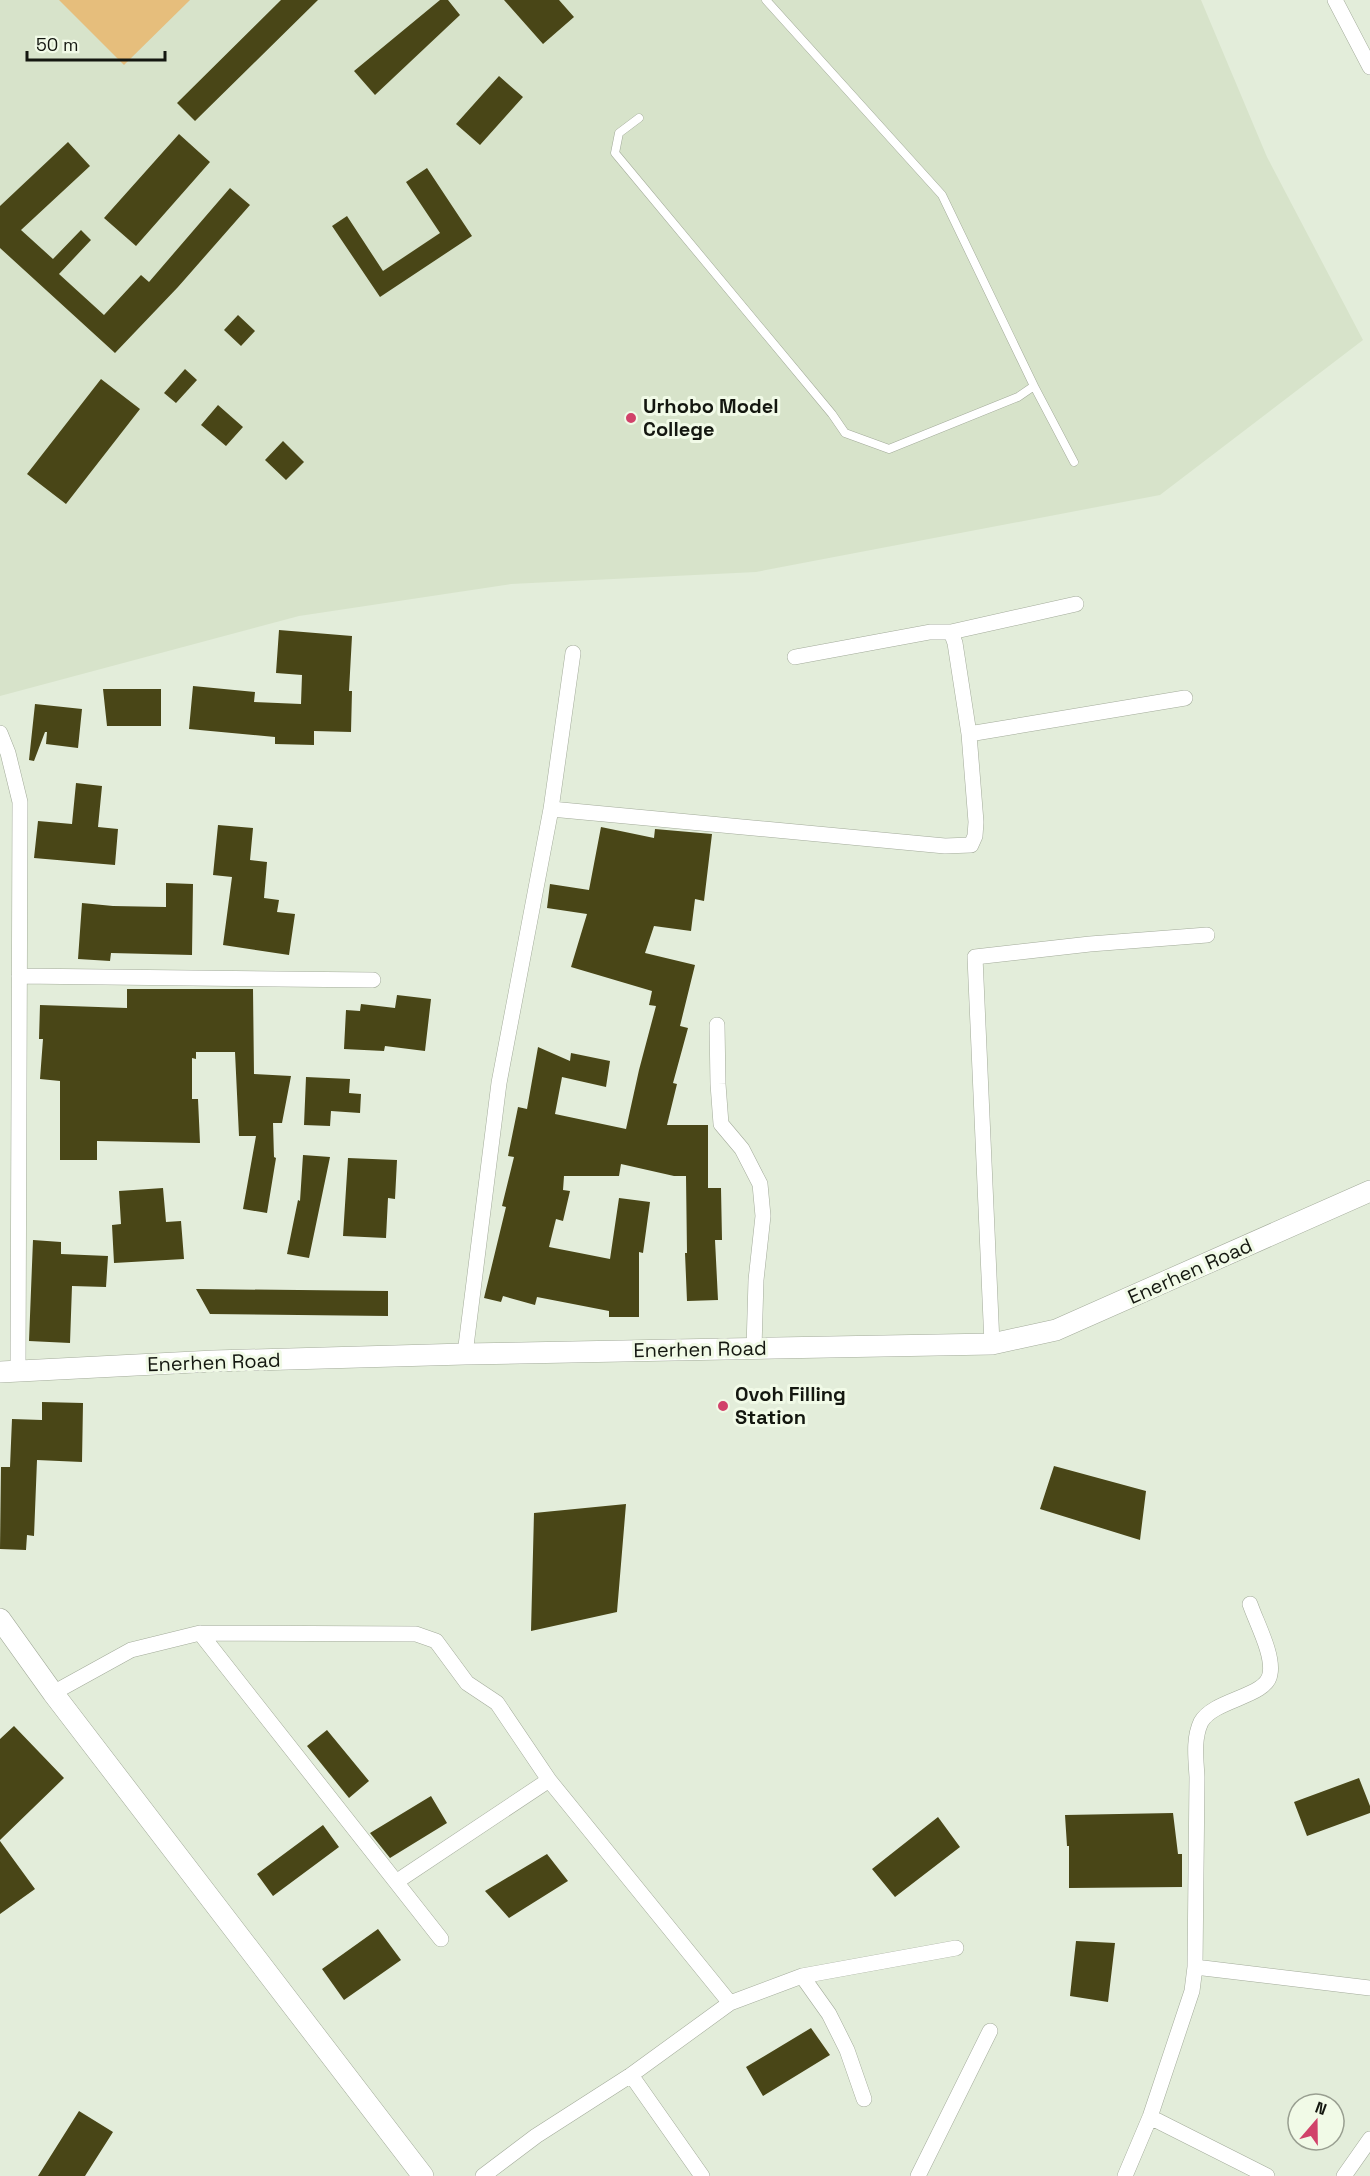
<svg xmlns="http://www.w3.org/2000/svg" width="1370" height="2176" font-family="'Space Grotesk',sans-serif">
<rect width="100%" height="100%" fill="#e3edda"/>
<path fill="#d7e3ca" d="M0 0H1201L1267 157 1363 340 1160 495 756 572 511 584 299 616 0 696Z"/>
<path fill="#e6be7c" d="M59 0H190L124 65Z"/>
<path fill="#494617" d="M281 0H318L195 121 177 103Z
M440 0H448L460 15 375 95 354 71Z
M504 0H559L574 17 543 44Z
M499 76 523 97 480 145 456 124Z
M179 134 210 162 136 246 104 218Z
M68 142 90 166 21 230 53 259 81 230 91 240 59 274 104 315 141 275 149 282 230 188 250 205 178 287 115 353 0 248V206Z
M427 168 472 236 380 297 332 226 347 216 383 271 440 233 406 182Z
M238 315 255 331 241 346 224 330Z
M185 369 197 380 176 403 164 393Z
M101 379 140 409 66 504 27 474Z
M218 405 243 427 226 446 201 425Z
M283 441 304 462 286 480 265 460Z
M279 630 352 636 349 691H352L351 732 314 731V745L275 744V737L189 729 193 686 255 692 254 702 301 704 302 675 276 673Z
M103 689H161V726H107Z
M35 704 82 709 78 748 46 744 47 732H45L34 761 29 760Z
M76 783 102 786 98 827 118 829 115 865 34 858 38 821 72 824Z
M218 825 253 828 250 860 267 862 264 898 279 900 277 912 295 914 289 955 223 945 232 877 213 875Z
M601 827 654 838 655 829 712 834 704 901 695 899 691 931 654 926 645 953 695 965 680 1026 688 1028 673 1083 677 1084 667 1125H708V1188H721L722 1240H715L718 1300 687 1301 685 1253H687L686 1176H674L621 1164 619 1176H564L563 1190 570 1191 563 1221 556 1219 549 1247 610 1259 619 1198 650 1202 643 1253 639 1252V1317H609V1311L537 1297 535 1305 503 1296 501 1302 484 1298 506 1207 502 1206 514 1157 508 1156 518 1107 527 1109 538 1047 570 1061 571 1053 610 1061 606 1087 562 1077 555 1114 626 1129 639 1070 656 1006 649 1005 652 991 571 967 587 914 547 908 550 884 589 890Z
M166 883 193 884 192 955 111 953 110 961 78 959 82 903 113 906 166 907Z
M127 989H253L254 1074 291 1076 282 1123H273L274 1157 276 1158 267 1213 243 1209 256 1136H239L235 1052H196V1059L192 1058V1099H198L200 1143 97 1141V1160H60V1081L40 1079 43 1039H39L40 1005 127 1008Z
M397 995 431 999 425 1051 385 1046 384 1051 344 1049 346 1010 360 1011 361 1004 395 1008Z
M306 1077 350 1079 349 1093 361 1094 360 1113 331 1111 330 1126 304 1125Z
M303 1155 330 1157 309 1258 287 1254 298 1200 300 1201Z
M348 1158 397 1160 395 1199 388 1198 386 1238 343 1236Z
M163 1188 166 1222 181 1221 184 1259 114 1263 112 1225 121 1224 119 1191Z
M33 1240 61 1242V1254L108 1256 106 1287 72 1286 70 1343 29 1341Z
M196 1289 388 1291V1316L210 1314Z
M42 1402 83 1403 82 1462 37 1460 34 1536 27 1535 26 1550 0 1549 1 1467H10L12 1419 42 1420Z
M1054 1466 1146 1491 1140 1540 1040 1509Z
M626 1504 617 1612 531 1631 534 1513Z
M14 1726 64 1778 0 1840V1739Z
M327 1730 369 1781 349 1798 307 1746Z
M1359 1778 1370 1806V1813L1307 1836 1294 1802Z
M431 1796 447 1823 390 1858 370 1833Z
M1173 1813 1178 1854H1182V1887L1069 1888V1846H1067L1065 1815Z
M938 1817 960 1847 895 1897 872 1869Z
M323 1825 339 1847 273 1896 257 1874Z
M0 1841 35 1889 0 1914Z
M547 1854 568 1881 509 1918 485 1891Z
M378 1929 401 1960 344 2000 322 1969Z
M1076 1941 1115 1943 1108 2002 1070 1996Z
M811 2028 830 2055 763 2096 746 2067Z
M79 2111 113 2132 85 2176H38Z"/>
<g fill="none" stroke-linecap="round" stroke-linejoin="round">
<defs>
<path id="lane" d="M766 0 942 195 1034 386
M639 118 619 133 615 153 832 414 845 433 889 449 1018 397 1034 386 1074 462"/>
<path id="street" d="M1335 0 1370 67
M951 632 1076 604
M0 733 8 753 20 802 18 1372
M969 734 1185 698
M551 809 945 846 971 845 975 836 976 822 969 734 955 643 951 632H930L795 657
M19 976 373 980
M717 1025 718 1084 721 1124 742 1149 760 1184 763 1216 756 1280 754 1348
M992 1344 975 957 1090 944 1207 935
M465 1354 499 1083 551 809 573 653
M200 1633 441 1939
M53 1693 131 1650 200 1633 416 1634 436 1641 467 1683 497 1703 549 1780 730 2003
M396 1882 549 1780
M1195 1967 1370 1988
M802 1976 829 2014 847 2050 864 2099
M631 2075 702 2176
M1150 2117 1267 2176
M483 2176 536 2136 631 2075 730 2003 802 1976 956 1948
M918 2176 990 2031
M1125 2176 1150 2117 1192 1991 1195 1967 1197 1777C1196 1759 1193 1739 1201 1722 1214 1699 1267 1697 1270 1674 1274 1655 1256 1622 1250 1604
M1344 2176 1370 2139"/>
<path id="secondary" d="M0 1372 214 1361 465 1354 992 1344 1056 1330 1370 1191
M0 1619 53 1693 423 2176"/>
</defs>
<use href="#lane" stroke="#a3ab9a" stroke-width="9"/>
<use href="#street" stroke="#a3ab9a" stroke-width="16"/>
<use href="#secondary" stroke="#a3ab9a" stroke-width="22"/>
<use href="#lane" stroke="#fff" stroke-width="8"/>
<use href="#street" stroke="#fff" stroke-width="15"/>
<use href="#secondary" stroke="#fff" stroke-width="21"/>
</g>
<g fill="#d1426a" stroke="#f1fae7" stroke-width="2">
<circle cx="631" cy="418" r="6"/>
<circle cx="723" cy="1406" r="6"/>
</g>
<g text-anchor="middle" dominant-baseline="central" stroke-width="6" stroke-linejoin="round" paint-order="stroke">
<g font-size="20" font-weight="bold" fill="#141710" stroke="#f1fae7" text-anchor="start">
<text x="643" y="406">Urhobo Model<tspan x="643" dy="23">College</tspan></text>
<text x="735" y="1394">Ovoh Filling<tspan x="735" dy="23">Station</tspan></text>
</g>
<g font-size="20" fill="#141710" stroke="#f1fae7">
<text transform="translate(1190 1271) rotate(-24)">Enerhen Road</text>
<text transform="translate(700 1349) rotate(-1)">Enerhen Road</text>
<text transform="translate(214 1362) rotate(-2)">Enerhen Road</text>
</g>
</g>
<g transform="translate(1316 2122) rotate(20)"><circle r="28" fill="#f1fae7" stroke="#999f91" stroke-width="1.5"/>
<path d="M0-4.5L10 22L0 15L-10 22Z" fill="#d1426a"/>
<text y="-9" font-size="16" font-weight="bold" text-anchor="middle" fill="#141710">N</text>
</g>
<path d="M27 51v9h138v-9" fill="none" stroke="#141710" stroke-width="3"/>
<text x="36" y="51" font-size="18" fill="#141710" stroke="#f1fae7" stroke-width="4.5" paint-order="stroke">50 m</text>
</svg>
